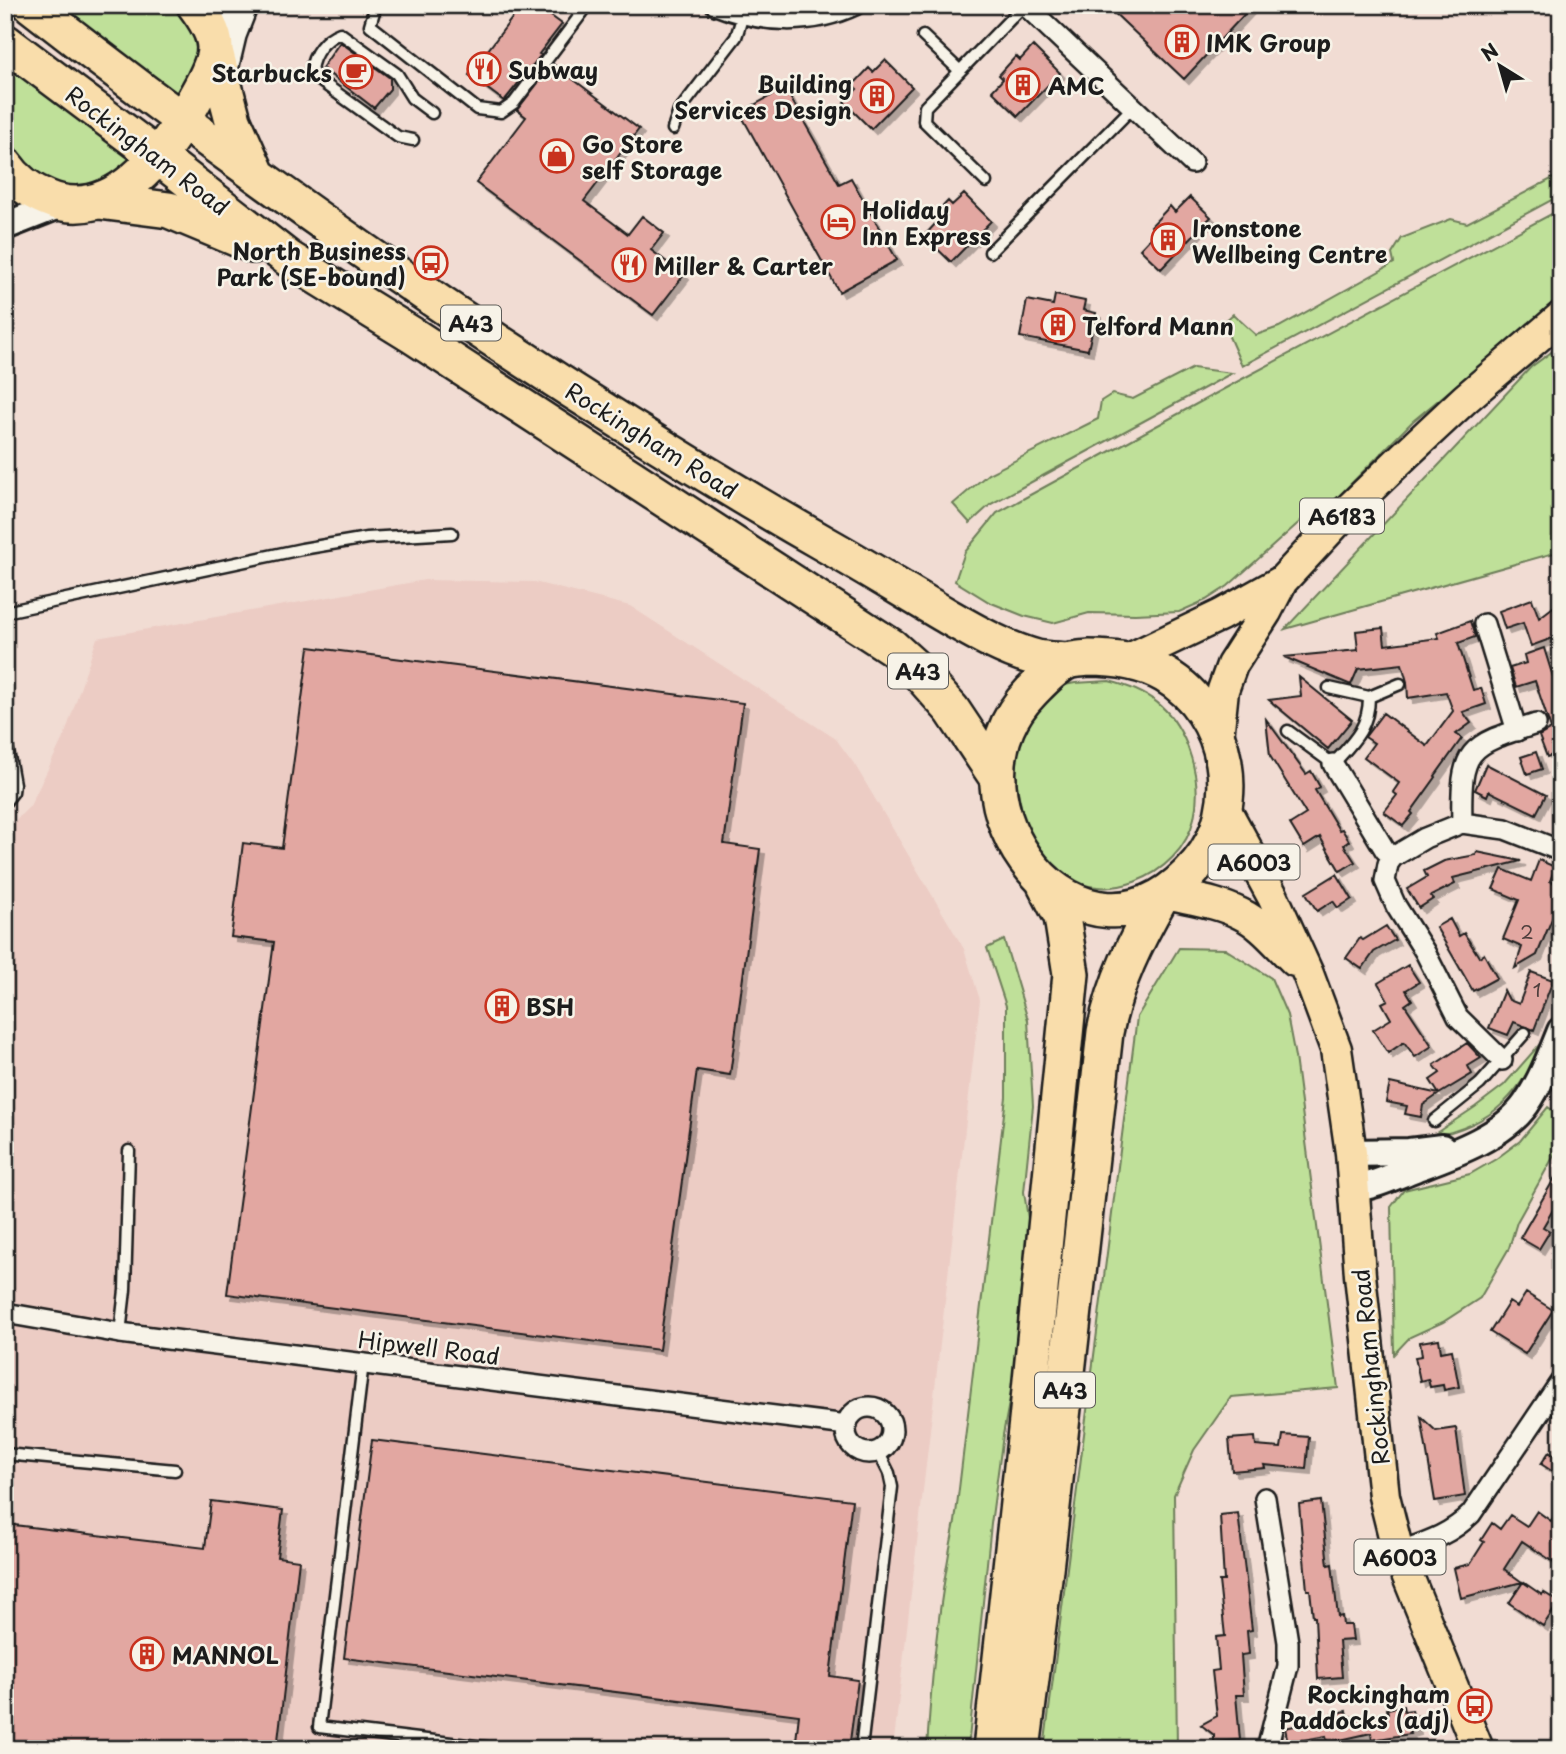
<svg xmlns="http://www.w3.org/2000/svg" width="1566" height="1754" font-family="'Playpen Sans',sans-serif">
<defs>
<filter id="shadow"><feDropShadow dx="5" dy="5" stdDeviation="0" flood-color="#0004"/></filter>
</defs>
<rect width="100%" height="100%" fill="#f1dcd3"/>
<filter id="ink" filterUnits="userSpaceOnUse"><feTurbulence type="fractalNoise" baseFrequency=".0143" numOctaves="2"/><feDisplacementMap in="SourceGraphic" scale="14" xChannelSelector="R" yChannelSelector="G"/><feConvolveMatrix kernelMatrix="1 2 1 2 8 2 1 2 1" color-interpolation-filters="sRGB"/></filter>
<g filter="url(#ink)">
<path fill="#ecccc4" d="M425 580 534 582 630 606 836 739 855 765 964 949 980 1000 893 1749H5V831L30 806 65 734 97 638Z"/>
<path fill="#bfe099" stroke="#6e7e5a" stroke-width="2" d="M65 5H180C203 50 199 56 182 101L60 10Z
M16 69 139 160 104 185 59 190 11 153 5 140V91Z
M1561 174V195L1242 366 1223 323 1233 314 1256 335 1279 327 1394 263 1392 254 1402 238 1451 219 1467 223Z
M1561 209V299L1413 421 1316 519 1304 518 1228 586 1206 600 1179 612 1135 614 1089 613 1053 623 1024 616 989 602 955 581 965 552 997 513 1244 378Z
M1561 345V551L1285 629 1531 367Z
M1193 368 1232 373 991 504 970 523 953 504 988 474 1098 419 1101 401 1112 394 1133 399Z
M1109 681C1148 691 1171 706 1187 745 1196 769 1200 793 1194 818 1181 878 1097 912 1051 866 1046 861 1043 854 1039 848 1034 839 1027 831 1024 821 1019 794 1010 764 1016 736 1018 724 1041 700 1049 688L1075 683Z
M1004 940 1028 1020 1033 1106 1024 1192 1031 1238 1021 1290 1014 1376 1003 1435 991 1524 968 1749H927C932 1670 939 1600 955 1522L1006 1097V1006L987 948Z
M1179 948 1225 949 1271 978 1287 1015 1295 1057 1338 1388 1231 1397 1194 1450 1174 1495 1177 1749H1044L1137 1017Z
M1547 1036C1520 1093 1496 1125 1430 1137L1475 1107 1504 1085Z
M1548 1107 1561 1116V1143L1517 1222 1509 1248 1480 1298 1443 1322 1410 1337 1394 1354 1391 1207 1404 1190 1470 1174 1496 1159 1520 1141Z"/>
<path fill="#e2a7a1" stroke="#1c1c1c" stroke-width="2" filter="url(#shadow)" d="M522 5H536L562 24 539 54 541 55 504 101 469 75Z
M1106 5H1253L1184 79Z
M340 42 390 78V89L374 108 322 68Z
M1033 46 1060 73 1018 116 992 91 1003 79 999 75 1016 56 1020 60Z
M885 60 912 87 871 129 844 102 857 89 853 85 869 68 873 72Z
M553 64 639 129 584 201 628 234 642 216 664 233 651 250 684 275 653 315 476 183 526 117 517 110Z
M785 88 839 184 851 178 897 260 839 292 740 113Z
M964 194 991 221 951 262 924 236 937 222 932 218 948 201 952 205Z
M1190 197 1211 217 1161 269 1140 249 1156 232 1151 226 1170 206 1175 212Z
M1055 295 1085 301 1083 310 1096 313 1088 350 1020 337 1027 300 1053 305Z
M1532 599 1539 618 1561 601V635L1531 646 1523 623 1505 629 1499 611Z
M1470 621 1475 637 1458 643 1473 690 1481 688 1486 704 1463 712 1471 723 1456 734 1462 738 1435 776 1436 777 1411 812 1413 814 1403 826 1384 812 1397 795 1393 792 1399 783 1364 757 1374 743 1365 737 1383 713 1427 746 1453 711 1446 692 1408 698 1407 682 1402 664 1358 669 1351 685 1284 657 1358 650 1356 631 1383 628 1385 645 1439 638 1437 633Z
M309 647 743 703 724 844 760 849 730 1075 697 1070 659 1350 227 1294 274 942 231 937 243 843 282 848Z
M1544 648 1554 680 1561 678V752L1547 757 1539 736 1551 729 1535 681 1516 687 1510 668 1526 663 1524 655Z
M1299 677 1352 720 1328 749 1269 700 1301 696Z
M1266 719 1306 774 1311 771 1320 787 1315 790 1339 830 1342 829 1349 841 1344 845 1355 862 1340 871 1320 837 1304 847 1290 824 1306 814 1270 756Z
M1536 752 1542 769 1527 774 1521 757Z
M1486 764 1546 795 1536 814 1489 791 1487 796 1475 790Z
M1477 852 1521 861 1453 878 1455 884 1431 896 1433 899 1419 908 1407 889 1427 877 1424 871 1444 861 1476 855Z
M1539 860 1555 867 1550 881 1561 886V911L1556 909 1537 955 1515 968 1522 947 1503 939 1519 900 1493 889 1502 869 1531 881Z
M1337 874 1352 899 1338 908 1333 901 1317 911 1306 893Z
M1450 919 1459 936 1464 933 1479 957 1484 954 1497 978 1473 991 1436 927Z
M1386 926 1395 940 1374 952 1362 969 1346 958 1360 938 1363 940Z
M1408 965 1419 982 1406 990 1412 1000 1405 1005 1432 1046 1415 1057 1404 1042 1388 1053 1373 1030 1391 1019 1382 1003 1388 1000 1378 983Z
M1531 972 1553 980 1534 1030 1514 1022 1508 1035 1489 1028 1504 990 1509 1000 1519 1004Z
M1467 1043 1481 1058 1468 1066 1472 1074 1439 1094 1430 1080 1440 1073 1434 1065Z
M1390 1083 1439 1094 1423 1105 1421 1117 1405 1114 1407 1106 1386 1102Z
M1561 1167V1196L1543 1227 1550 1231 1539 1249 1520 1238Z
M1526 1293 1553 1310 1525 1354 1490 1332 1509 1302 1517 1307Z
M1439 1339 1441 1352 1452 1350 1459 1387 1444 1390 1443 1385 1430 1387 1428 1379 1420 1381 1415 1357 1422 1356 1420 1342Z
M1421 1417 1436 1431 1456 1428 1465 1496 1435 1501Z
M1283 1435 1309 1437 1306 1469 1264 1465 1265 1468 1232 1471 1229 1439 1255 1437 1256 1446 1281 1448Z
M372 1440 852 1500 830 1676 858 1680 849 1749H795L799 1715 344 1658Z
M1549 1452 1561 1460V1477L1541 1464Z
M211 1501 283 1510 277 1557 299 1560 277 1749H5V1524L205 1548Z
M1321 1501 1328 1565 1332 1564 1338 1617 1342 1616 1343 1625H1351L1353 1640 1339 1641 1342 1677 1318 1679 1315 1617H1313L1310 1590H1307L1299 1504Z
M1561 1505V1554L1555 1563 1522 1541 1504 1569 1522 1582 1461 1598 1454 1568 1470 1564 1484 1542 1481 1540 1492 1523 1500 1529 1510 1515 1527 1526 1537 1511 1551 1521Z
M1238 1513 1252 1630 1247 1631 1249 1654 1241 1655 1244 1695H1236L1240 1740 1214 1742V1735L1201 1725 1217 1716 1212 1671 1219 1670 1216 1637 1225 1636 1219 1581H1224L1220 1515Z
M1523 1582 1542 1595 1543 1592 1559 1602 1543 1626 1509 1603Z
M1403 1706 1404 1711 1412 1710 1416 1730 1409 1732 1410 1734 1372 1740 1371 1733 1327 1743 1326 1736 1288 1743 1285 1728 1322 1720 1321 1717 1346 1711 1348 1720 1388 1713 1387 1709Z"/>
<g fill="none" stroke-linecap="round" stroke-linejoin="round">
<defs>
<path id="lane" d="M376 5 370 25 477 109 501 112 514 103 588 5
M923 36 960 71
M673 129 679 111 736 37 743 15
M413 140 398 137 319 80 311 70C313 54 324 39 340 33L397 74 412 98 432 113
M986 182 924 121 925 107 1024 5
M990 252 1133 107
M5 612 302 549 367 538 452 533
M1369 697 1400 684
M1288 731 1333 764C1353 742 1369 728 1369 697L1329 688
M5 734 14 784 13 792 5 802
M1434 1121 1480 1084 1525 1033
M120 1333 125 1290 129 1151
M363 1363 319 1727 501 1749
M5 1454 175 1470
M861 1749 892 1487 889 1473 878 1451"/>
<path id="street" d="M716 5C761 23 811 26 855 5
M1025 5 1192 163
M214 38 232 5
M227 74 236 36 248 5
M1484 624 1517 731
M1333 764 1385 850 1393 857
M1462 823 1505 829 1561 851
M1502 1060 1458 1017 1425 952 1396 906 1385 881 1388 864 1393 857 1425 838 1462 823C1460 748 1467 746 1536 724
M5 1313 120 1333 847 1425
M846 1430a23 23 0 1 1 46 0a23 23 0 1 1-46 0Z
M1265 1498 1288 1642V1666L1267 1749
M1398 1552C1426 1542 1450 1535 1471 1514L1561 1381"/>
<path id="secondary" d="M5 226 61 204
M1351 1153 1409 1152 1442 1148
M1353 1188C1375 1186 1394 1176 1415 1168 1450 1155 1503 1137 1526 1104 1541 1082 1551 1056 1561 1031"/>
<path id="primary" d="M1127 660 1221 615 1282 581
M1218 738 1223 690 1232 665 1266 612 1282 581 1348 510 1405 455 1465 399 1561 317
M1225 809 1273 897 1308 974 1336 1049 1351 1153 1360 1275 1384 1496 1398 1552 1478 1749
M1166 893C1191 899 1218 902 1241 914 1262 924 1278 945 1295 961"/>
<path id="highway" d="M31 5C283 202 547 385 825 544 866 567 906 592 947 616 975 632 1006 650 1037 658 1047 660 1057 660 1068 661
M5 42 157 156 289 259 412 335 892 647 912 665 952 710 998 779
M215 51 233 120 257 174
M5 165C15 180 30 191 47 198 112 226 166 153 193 102 201 87 215 66 215 48 215 33 204 17 195 5
M99 201 169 210 253 245
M1089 658C1115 658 1141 661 1165 675 1230 713 1246 807 1198 864 1082 1001 929 797 1031 692 1041 682 1054 667 1068 661 1073 659 1082 659 1089 658Z
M991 1749 1027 1421 1071 974 1062 917 1045 884
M1022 1749 1044 1578 1105 1032C1115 982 1136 940 1161 896"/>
</defs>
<use href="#lane" stroke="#1c1c1c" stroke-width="15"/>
<use href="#street" stroke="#1c1c1c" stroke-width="24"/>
<use href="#secondary" stroke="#1c1c1c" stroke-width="32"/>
<use href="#primary" stroke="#1c1c1c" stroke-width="35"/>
<use href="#highway" stroke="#1c1c1c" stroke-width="40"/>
<use href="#lane" stroke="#f7f3e8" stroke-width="10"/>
<use href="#street" stroke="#f7f3e8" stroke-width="19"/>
<use href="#secondary" stroke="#f7f3e8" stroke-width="26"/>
<use href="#primary" stroke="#f9ddab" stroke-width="30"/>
<use href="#highway" stroke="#f9ddab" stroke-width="35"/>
</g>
</g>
<defs>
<symbol id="building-ring" viewBox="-11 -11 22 22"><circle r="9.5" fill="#f7f3e8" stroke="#c8321e" stroke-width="1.5"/><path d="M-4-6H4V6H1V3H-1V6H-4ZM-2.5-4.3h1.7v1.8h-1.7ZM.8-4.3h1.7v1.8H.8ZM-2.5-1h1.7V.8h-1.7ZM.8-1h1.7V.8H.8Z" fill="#c8321e"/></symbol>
<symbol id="restaurant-ring" viewBox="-11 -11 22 22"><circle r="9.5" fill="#f7f3e8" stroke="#c8321e" stroke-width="1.5"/><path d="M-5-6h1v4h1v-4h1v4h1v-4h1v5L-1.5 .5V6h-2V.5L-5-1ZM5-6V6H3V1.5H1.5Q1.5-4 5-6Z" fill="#c8321e"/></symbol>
<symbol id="cafe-ring" viewBox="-11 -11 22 22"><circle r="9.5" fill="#f7f3e8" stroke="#c8321e" stroke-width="1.5"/><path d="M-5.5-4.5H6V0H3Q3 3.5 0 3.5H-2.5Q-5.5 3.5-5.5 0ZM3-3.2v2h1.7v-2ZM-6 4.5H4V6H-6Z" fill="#c8321e"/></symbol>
<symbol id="shop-ring" viewBox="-11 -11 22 22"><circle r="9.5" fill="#f7f3e8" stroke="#c8321e" stroke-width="1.5"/><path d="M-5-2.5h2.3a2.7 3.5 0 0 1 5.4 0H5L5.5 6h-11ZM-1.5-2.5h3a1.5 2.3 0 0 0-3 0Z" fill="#c8321e"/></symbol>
<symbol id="hotel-ring" viewBox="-11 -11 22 22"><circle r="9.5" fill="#f7f3e8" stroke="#c8321e" stroke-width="1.5"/><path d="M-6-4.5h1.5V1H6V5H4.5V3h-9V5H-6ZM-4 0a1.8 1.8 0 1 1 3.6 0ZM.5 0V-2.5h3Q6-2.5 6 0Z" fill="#c8321e"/></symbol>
<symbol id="bus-ring" viewBox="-11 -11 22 22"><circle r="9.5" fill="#f7f3e8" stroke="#c8321e" stroke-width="1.5"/><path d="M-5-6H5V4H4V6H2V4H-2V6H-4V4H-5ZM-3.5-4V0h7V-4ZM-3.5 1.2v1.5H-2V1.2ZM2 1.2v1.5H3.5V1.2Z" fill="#c8321e"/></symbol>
</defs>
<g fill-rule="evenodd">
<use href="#building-ring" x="1163" y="23" width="38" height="38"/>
<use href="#restaurant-ring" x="465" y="50" width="38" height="38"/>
<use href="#cafe-ring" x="337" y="53" width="38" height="38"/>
<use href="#building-ring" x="1004" y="66" width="38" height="38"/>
<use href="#building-ring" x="858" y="77" width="38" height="38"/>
<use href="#shop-ring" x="538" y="137" width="38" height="38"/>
<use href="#hotel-ring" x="819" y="203" width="38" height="38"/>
<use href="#building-ring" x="1149" y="221" width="38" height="38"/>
<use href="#bus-ring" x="412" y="244" width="38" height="38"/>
<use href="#restaurant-ring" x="610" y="246" width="38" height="38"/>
<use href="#building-ring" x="1039" y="306" width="38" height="38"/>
<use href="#building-ring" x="483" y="987" width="38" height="38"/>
<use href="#building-ring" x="128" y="1635" width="38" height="38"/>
<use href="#bus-ring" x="1456" y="1687" width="38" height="38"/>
</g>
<g text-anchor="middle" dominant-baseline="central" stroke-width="5" stroke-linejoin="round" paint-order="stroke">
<g font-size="19" fill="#4e3f3d">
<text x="1527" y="931">2</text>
<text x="1537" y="989">1</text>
</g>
<g fill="#f7f3e8" stroke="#5e5c59" stroke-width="2">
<rect x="441" y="305.5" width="60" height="35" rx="5"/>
<rect x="1300" y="498.5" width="84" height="35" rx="5"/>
<rect x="888" y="653.5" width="60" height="35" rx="5"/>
<rect x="1208.5" y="844.5" width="91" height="35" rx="5"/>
<rect x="1035" y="1372.5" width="60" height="35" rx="5"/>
<rect x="1354.5" y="1539.5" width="91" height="35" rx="5"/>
</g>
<g font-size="21" font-weight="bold" fill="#1c1c1c">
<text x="471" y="323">A43</text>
<text x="1342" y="516">A6183</text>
<text x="918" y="671">A43</text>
<text x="1254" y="862">A6003</text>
<text x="1065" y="1390">A43</text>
<text x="1400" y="1557">A6003</text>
</g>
<g font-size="23" font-weight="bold" fill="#1c1c1c" stroke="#f7f3e8" text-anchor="start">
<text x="1206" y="42">IMK Group</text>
<text x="508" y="69">Subway</text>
<text x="332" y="72" text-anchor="end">Starbucks</text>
<text x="852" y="83" text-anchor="end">Building<tspan x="852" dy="26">Services Design</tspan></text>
<text x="1048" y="85">AMC</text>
<text x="582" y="143">Go Store<tspan x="582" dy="26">self Storage</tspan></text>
<text x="862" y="209">Holiday<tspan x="862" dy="26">Inn Express</tspan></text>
<text x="1192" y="227">Ironstone<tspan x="1192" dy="26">Wellbeing Centre</tspan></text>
<text x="406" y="250" text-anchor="end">North Business<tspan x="406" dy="26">Park (SE-bound)</tspan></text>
<text x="654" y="265">Miller &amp; Carter</text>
<text x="1082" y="325">Telford Mann</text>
<text x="526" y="1006">BSH</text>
<text x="172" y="1654">MANNOL</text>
<text x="1450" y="1693" text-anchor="end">Rockingham<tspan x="1450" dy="26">Paddocks (adj)</tspan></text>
</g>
<g font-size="23" fill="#1c1c1c" stroke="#f7f3e8">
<text transform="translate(148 150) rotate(37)">Rockingham Road</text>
<text transform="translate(652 440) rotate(32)">Rockingham Road</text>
<text transform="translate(429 1347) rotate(7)">Hipwell Road</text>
<text transform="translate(1370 1367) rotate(-96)">Rockingham Road</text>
</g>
</g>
<rect width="1566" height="1754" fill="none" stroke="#f7f3e8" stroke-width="28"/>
<rect x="14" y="14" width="1538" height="1726" fill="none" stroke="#1c1c1c" stroke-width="2.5" filter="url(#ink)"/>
<g transform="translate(1500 66) rotate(323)" stroke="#f7f3e8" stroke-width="5" paint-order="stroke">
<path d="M0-5L12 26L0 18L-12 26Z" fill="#1c1c1c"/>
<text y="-10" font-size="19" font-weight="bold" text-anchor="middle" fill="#1c1c1c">N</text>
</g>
</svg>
